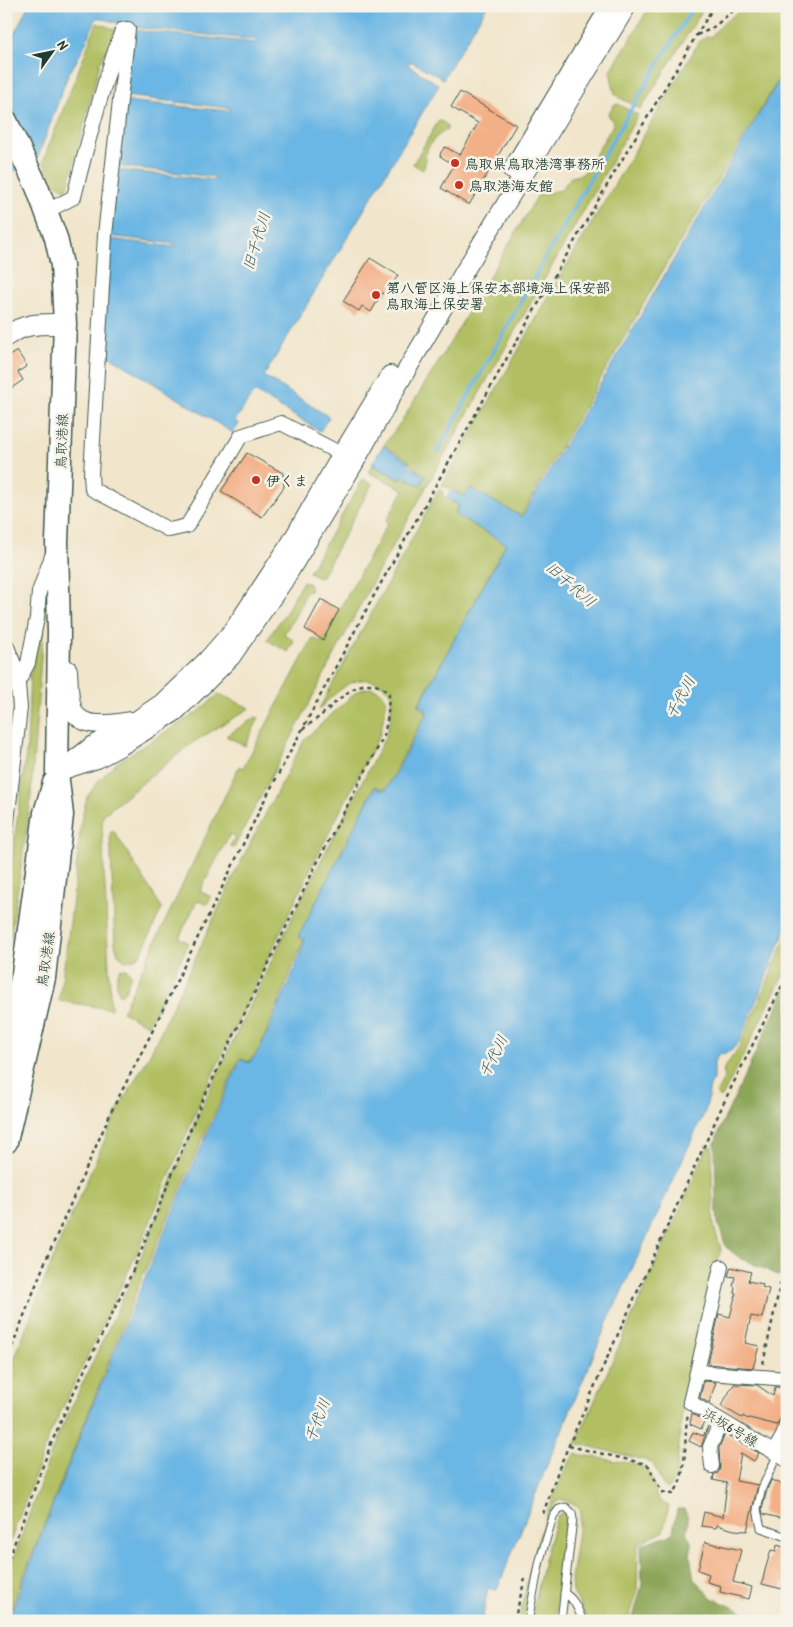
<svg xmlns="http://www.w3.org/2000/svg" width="793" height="1627" font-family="'Patrick Hand','Klee One',sans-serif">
<rect width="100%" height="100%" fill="#f7f3e8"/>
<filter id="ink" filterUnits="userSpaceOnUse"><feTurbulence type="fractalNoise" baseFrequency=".02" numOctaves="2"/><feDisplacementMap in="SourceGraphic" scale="10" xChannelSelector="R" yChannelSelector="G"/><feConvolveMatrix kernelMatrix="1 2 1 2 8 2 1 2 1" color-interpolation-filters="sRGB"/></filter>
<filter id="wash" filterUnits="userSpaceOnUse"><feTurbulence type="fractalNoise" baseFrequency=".0096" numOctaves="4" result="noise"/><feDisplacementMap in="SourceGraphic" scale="20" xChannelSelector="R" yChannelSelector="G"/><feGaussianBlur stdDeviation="1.12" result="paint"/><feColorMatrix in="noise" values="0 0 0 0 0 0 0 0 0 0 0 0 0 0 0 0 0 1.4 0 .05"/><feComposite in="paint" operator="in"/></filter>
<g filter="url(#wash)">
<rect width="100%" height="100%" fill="#f1e5cb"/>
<path fill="#b1bf62" stroke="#687e4b" d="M650 6H705L641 109 618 97 615 94 610 72Z
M745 6H787V66L663 270 521 516 470 488 465 496 442 485 561 275 699 42 705 37 712 36 720 26Z
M97 23 117 30 100 63 67 190 52 182 43 161Z
M618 104 638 115 426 487 422 484 426 476 409 464 410 461 384 445 401 422 441 358 538 195 561 190 571 177 583 174 612 127 613 122 608 114 614 105Z
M439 120 447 125V130C435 136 427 145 425 158 425 163 426 165 423 170L413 164Z
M372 465 400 480 402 477 426 488 375 577 234 848 230 846 235 837 230 834 200 891 211 897 207 904 197 901 179 938 189 943 148 1025 122 1012 239 766 243 768 313 638 321 642 388 523 386 521 404 490 368 472Z
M363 479 372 484 321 578 309 572Z
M439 489 443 492 442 495 458 506 454 514 506 544 418 705 424 709 426 713 386 788 382 789 375 786 298 937 304 940 258 1052 249 1062 240 1058 198 1149 138 1287 6 1621V1579L56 1440 133 1276 203 1104 302 897 386 736 391 716V693C388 690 383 685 379 683 354 671 335 694 319 709Z
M303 581 309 584 311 590 305 593 300 608 284 634 294 641 288 652 267 640 286 612Z
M46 591 30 807 6 967V903L27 746 30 675 40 637Z
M372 688 380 691 385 697 386 706 380 734 310 870 203 1095 137 1253 50 1434 6 1553V1380L60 1241 119 1108 150 1054 238 867 304 740 356 692 364 689Z
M219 694 250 708 192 743 103 815 102 828 111 1009 59 1001 72 908 81 821 87 797 100 779 119 761 198 712Z
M256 717 259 718 245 746 226 736Z
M114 831 162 908 141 954 135 959 125 961 118 954 115 944 110 833Z
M787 936V968L722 1097H719L716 1094 725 1077 723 1070 739 1047Z
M121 968 127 969 131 975 125 991 120 995C116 988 115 974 121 968Z
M712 1146V1188L714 1227 721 1249 683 1402 676 1477 672 1484 667 1489 663 1485 652 1462 576 1443 707 1148Z
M576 1454 640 1465C642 1467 645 1468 647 1470 657 1480 650 1500 669 1506L663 1532 638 1544 637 1593 628 1621H587L577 1599 572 1592 571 1579 581 1511C574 1503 567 1498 557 1501 539 1526 531 1589 524 1621H519C528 1574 539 1527 559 1484 564 1472 567 1463 576 1454Z
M564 1512 568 1514 569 1518 555 1621H531L544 1560 555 1522 558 1515Z"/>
<path fill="#8ca658" stroke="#567246" d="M787 986V1255L780 1276 740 1258 726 1247 718 1223 716 1206 715 1143 722 1124Z
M677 1509H684C689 1517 689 1523 686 1532L692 1544 690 1555 694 1579 712 1598 765 1621H632L642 1585 641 1545 662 1537 669 1536 673 1532Z"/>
<path fill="#6bb6e4" stroke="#457a8c" d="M28 6H487L443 79 410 61 408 65 439 85 264 376 329 417 320 431 254 392 235 421 239 424 233 433 100 350 109 239 175 247 176 244 109 236 117 170 216 180V177L117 166 124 101 230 111V108L125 96 131 30 257 43V40L132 27 97 17C90 32 79 61 69 72L38 157 6 176V46L9 44Z
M787 67V927L739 1042 731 1051 718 1055 714 1062V1078L710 1086 706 1109 608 1321 550 1458 497 1590 488 1588 482 1621H8C81 1431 156 1243 241 1059L249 1063C265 1045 271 1023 281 1001 289 981 299 961 305 939L298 937 375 787 382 790 387 789 427 714 425 708 419 705 506 544 455 514 459 506 447 497 450 491 465 496 470 488 522 517Z
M383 446 409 462 407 465 425 476 420 485 402 475 400 479 372 464Z"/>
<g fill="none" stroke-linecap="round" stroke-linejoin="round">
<path stroke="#6bb6e4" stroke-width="4" d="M438 451C521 301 603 151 694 6"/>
</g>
<g id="blocks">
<path fill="#f3af85" d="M460 92 516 125 469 205 441 188 454 165 440 156 441 152 445 147 460 155 478 123 451 107Z
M370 258 398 275 386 295 382 293 371 312 362 306 359 311 343 301Z
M17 351 27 366 18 372 23 380 6 392V358Z
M247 453 283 473 284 487 262 517 221 491Z
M321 599 339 610 323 640 305 629Z
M731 1267 751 1272 748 1281 763 1284 762 1287 769 1289 762 1318 751 1316 745 1343 759 1346 753 1368 708 1364 719 1314 730 1317 736 1293H734L735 1287 733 1286 735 1277 728 1276Z
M704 1381 716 1382 709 1403 700 1398Z
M734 1384 757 1385 773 1396 775 1387 787 1388V1400L783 1415 781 1417 777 1425 749 1418 748 1419 743 1416 742 1418 721 1406Z
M692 1413 704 1421 701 1429 690 1424Z
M708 1427 701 1447 689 1441 693 1432 703 1436Z
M725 1434 759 1453 754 1461 741 1453 736 1481 758 1485 747 1531 734 1530 717 1525 716 1528 701 1526 704 1512 723 1517 727 1483 713 1480 714 1475H713L718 1473 720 1469 719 1448Z
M771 1480 787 1486V1497L780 1518 763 1514 762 1509 767 1490Z
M705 1542 741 1550 733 1582 752 1587 749 1599 720 1592 721 1586 707 1582 709 1574 698 1570Z
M777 1545 787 1548V1584L783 1583 782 1589 762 1584 765 1570 771 1550 776 1551Z"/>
</g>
</g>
<g filter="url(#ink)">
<use href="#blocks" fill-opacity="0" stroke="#3e564b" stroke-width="1"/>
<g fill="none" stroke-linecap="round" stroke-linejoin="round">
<defs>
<path id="service" d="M778 1454 762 1488 757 1509 761 1528 787 1537
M564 1593C575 1599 578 1610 583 1621
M528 1621 540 1560 553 1517 559 1509 566 1507 572 1513 573 1519 561 1621"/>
<path id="minor" d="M47 211 74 197C88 140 103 85 122 30L128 29 105 235 91 474 92 489 169 530 187 526 241 436 281 423 349 458
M6 644 17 672 20 708 6 830
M18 682 28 663 37 618 39 592 52 556
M697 1372 721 1267
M787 1379 697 1372 690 1402 787 1460
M774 1452 783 1436 787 1423
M712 1466 710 1447 721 1421"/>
<path id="tertiary" d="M512 170 610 6
M68 670C69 682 68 707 77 716 89 729 116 723 131 721
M70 763 92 746 128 726 162 703 207 660 234 629 290 544 342 454 390 375
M57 772 97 759 121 746 175 712 205 683 231 657 283 582 355 462 395 390 464 272 627 6"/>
<path id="secondary" d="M6 336C28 322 41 324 65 324"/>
<path id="primary" d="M6 121 37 187 56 238 62 265 65 324 57 542 59 633 57 772 62 815 44 978 6 1142
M6 1052 23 973 45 813 54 783"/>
</defs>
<use href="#service" stroke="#3e564b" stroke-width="9"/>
<use href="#minor" stroke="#3e564b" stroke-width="16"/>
<use href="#tertiary" stroke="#3e564b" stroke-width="20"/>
<use href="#secondary" stroke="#3e564b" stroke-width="22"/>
<use href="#primary" stroke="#3e564b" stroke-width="25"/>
<path stroke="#3e564b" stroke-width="2.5" stroke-dasharray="4 4" stroke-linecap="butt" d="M697 35 711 29 739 6
M6 1362 45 1262 111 1112 150 1036 264 801 372 599 512 349 617 168 714 6
M763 1364 782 1276 787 1261
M569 1446 646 1464 651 1468 652 1474 662 1492 673 1494C689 1475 683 1437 688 1414
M543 1514 559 1468 603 1367 726 1098 787 976
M6 1566 51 1444 71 1398 131 1275 200 1106 316 865 384 736 388 715 389 694C366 670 344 695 325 712 318 718 311 723 303 729
M514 1621 525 1579"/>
<use href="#service" stroke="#fff" stroke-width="7"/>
<use href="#minor" stroke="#fff" stroke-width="14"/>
<use href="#tertiary" stroke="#fff" stroke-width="18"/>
<use href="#secondary" stroke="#fff" stroke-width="20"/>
<use href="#primary" stroke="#fff" stroke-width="22"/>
</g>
</g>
<g fill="#c8321e" stroke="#f7f3e8" stroke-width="2">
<circle cx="455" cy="163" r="5"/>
<circle cx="459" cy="185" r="5"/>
<circle cx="376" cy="295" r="5"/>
<circle cx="256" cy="480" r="5"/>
</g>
<g text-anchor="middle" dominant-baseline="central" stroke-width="5" stroke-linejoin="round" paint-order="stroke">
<g font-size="14" font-weight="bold" fill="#1f3d34" stroke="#f7f3e8" text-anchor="start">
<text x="465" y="163">鳥取県鳥取港湾事務所</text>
<text x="469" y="185">鳥取港海友館</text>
<text x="386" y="287">第八管区海上保安本部境海上保安部<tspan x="386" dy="16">鳥取海上保安署</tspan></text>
<text x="266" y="480">伊くま</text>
</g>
<g font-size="14" fill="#1f3d34" stroke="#f7f3e8">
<text transform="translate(61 441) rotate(-88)">鳥取港線</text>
<text transform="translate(45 959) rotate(-82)">鳥取港線</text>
<text transform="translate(731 1427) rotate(31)">浜坂6号線</text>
</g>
<g font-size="15" font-style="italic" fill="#325b60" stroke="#f7f3e8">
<text transform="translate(256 241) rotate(-73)">旧千代川</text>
<text transform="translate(571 584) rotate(41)">旧千代川</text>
<text transform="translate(680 697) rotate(-62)">千代川</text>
<text transform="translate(493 1056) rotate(-63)">千代川</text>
<text transform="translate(317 1420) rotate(-69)">千代川</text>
</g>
</g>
<rect width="793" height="1627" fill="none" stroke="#f7f3e8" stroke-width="25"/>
<g transform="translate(52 52) rotate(57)" stroke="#f7f3e8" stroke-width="4" paint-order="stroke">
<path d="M0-4L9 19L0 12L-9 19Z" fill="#1f3d34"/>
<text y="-8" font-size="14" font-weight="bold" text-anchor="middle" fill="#1f3d34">N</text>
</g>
</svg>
